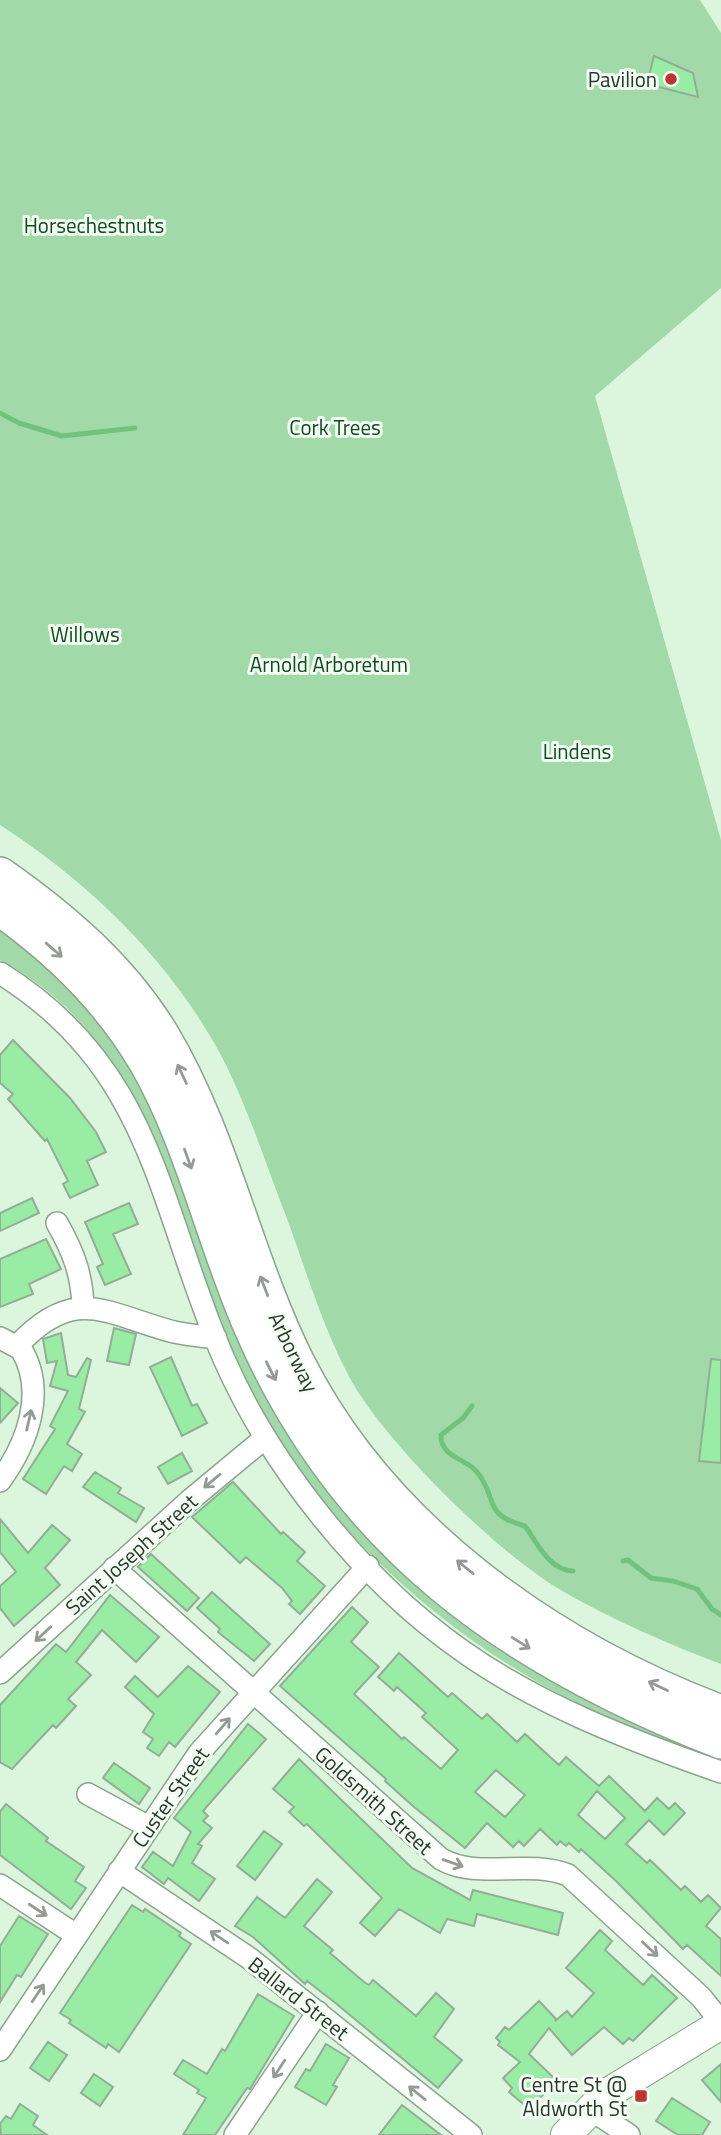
<svg xmlns="http://www.w3.org/2000/svg" width="721" height="2135" font-family="'Titillium Web',sans-serif">
<rect width="100%" height="100%" fill="#dbf6dd"/>
<path fill="#a2d9a8" d="M0 0H700L721 33V288L595 396 721 840V1664C670 1645 611 1619 564 1592 500 1556 388 1445 352 1382 323 1329 307 1273 286 1216 262 1155 242 1087 207 1031 156 947 82 878 0 825Z
M0 927 77 997 117 1045 149 1103 244 1349 265 1393 721 1756V1761C682 1747 643 1733 605 1716 465 1654 335 1543 260 1409 172 1255 174 1053 0 960Z"/>
<g fill="none" stroke-linecap="round" stroke-linejoin="round">
<path stroke="#70c37d" stroke-width="5" d="M0 413 19 423 62 436 135 428
M472 1406 463 1418 441 1435C440 1457 467 1459 477 1472 499 1499 481 1514 525 1526 538 1544 549 1570 573 1571
M623 1561 628 1560 651 1578 673 1581 697 1589 712 1609 721 1615"/>
</g>
<path fill="#98eca3" stroke="#93ad96" stroke-width="2" fill-rule="evenodd" d="M654 56 693 73 698 97 647 84Z
M13 1040 70 1098 96 1132 106 1152 87 1161 98 1185 70 1198 63 1184 68 1181 47 1139 45 1141 8 1099 13 1094 0 1083V1055Z
M32 1198 39 1213 0 1231V1213Z
M129 1203 138 1224 113 1234 131 1274 105 1285 97 1267 103 1264 85 1222Z
M46 1239 61 1269 29 1284 33 1294 0 1307V1259Z
M114 1328 136 1334 129 1365 107 1361Z
M61 1333 68 1375 76 1377 87 1358 91 1360 79 1409 85 1412 67 1444 82 1454 72 1471 64 1466 46 1494 23 1479 55 1429 50 1426 68 1391 50 1386 57 1361 47 1363 43 1339Z
M171 1357 192 1406 197 1404 207 1423 182 1436 150 1367Z
M711 1359 721 1360V1463L699 1461Z
M0 1388 18 1403 0 1423Z
M182 1453 192 1471 168 1484 158 1467Z
M95 1472 121 1488 118 1493 144 1508 136 1522 83 1487Z
M233 1482 281 1534 283 1532 305 1552 297 1561 325 1586 300 1614 289 1604 292 1601 282 1588 246 1557 240 1563 192 1517Z
M0 1519 28 1553 52 1525 70 1540 45 1568 60 1585 14 1626 0 1608V1586L16 1572 0 1552Z
M151 1554 199 1598 187 1611 138 1567Z
M212 1592 270 1644 254 1661 218 1632 220 1629 197 1608Z
M110 1595 159 1637 136 1662 102 1630 76 1662 91 1675 68 1699 76 1706 56 1728 53 1725 12 1769 0 1762V1705L56 1644 66 1652Z
M352 1607 368 1622 351 1642 379 1667 354 1694 402 1739 404 1737 441 1769 458 1750 422 1717 426 1713 397 1687 394 1691 378 1677 399 1653 448 1697 452 1693 482 1719 487 1714 517 1742 525 1734 559 1765 566 1757 599 1786 609 1776 645 1811 657 1798 669 1809 675 1803 685 1813 664 1835 649 1820 626 1844 647 1863 650 1860 681 1890 685 1886 701 1902 708 1895 721 1908 706 1926 721 1939V1976L687 1945 683 1949 616 1881 581 1849 579 1852 569 1843 566 1846 560 1841 557 1845 540 1829 524 1846 519 1841 513 1847 487 1823 465 1848 414 1807 385 1781 386 1779 280 1686ZM496 1770 525 1795 505 1817 475 1792ZM597 1791 625 1818 605 1839 578 1815Z
M188 1666 220 1692 175 1747 169 1742 159 1756 147 1748 153 1739 143 1732 154 1714 125 1687 135 1676 158 1697Z
M248 1724 266 1739 203 1811 208 1816 203 1821 212 1828 198 1844 202 1846 192 1863 215 1879 199 1901 168 1878 164 1884 142 1867 153 1852 173 1866 191 1832 174 1818Z
M299 1759 412 1868 470 1900 473 1890 563 1913 558 1935 477 1914 474 1926 447 1919 440 1933 399 1909 375 1936 360 1923 382 1898 307 1824 304 1826 289 1812 294 1807 273 1789Z
M114 1763 150 1788 139 1804 103 1778Z
M6 1804 48 1838 46 1841 84 1867 75 1881 86 1888 71 1909 0 1855V1812Z
M264 1831 282 1844 255 1880 237 1866Z
M317 1879 332 1892 304 1926 333 1950 330 1953 364 1982 369 1985 373 1980 416 2016 436 1993 454 2009 434 2037 462 2060 438 2088 333 2001 307 1981 305 1984 253 1937 235 1926 257 1897 285 1918Z
M132 1905 143 1912 145 1909 181 1933 179 1936 191 1944 119 2052 108 2044 106 2048 69 2023 71 2020 60 2013Z
M19 1916 48 1934 21 1977 17 1975 0 2002V1946Z
M600 1930 612 1941 605 1950 643 1985 652 1975 677 1998 633 2041 629 2038 623 2044 604 2027 572 2055 549 2028 529 2054 557 2081 529 2109 509 2092 512 2088 503 2078 520 2062 498 2045 500 2042 496 2038 505 2027 509 2030 539 2001 556 2019 555 2021 567 2011 572 2017 594 1993 566 1968Z
M258 1994 294 2016 250 2089 247 2088 215 2135H183L206 2098 197 2093 199 2090 174 2074 183 2060 207 2074 222 2049 225 2051Z
M48 2042 67 2055 49 2081 30 2068Z
M326 2044 349 2058 333 2085 337 2087 326 2105 295 2087 306 2069 310 2071Z
M721 2064V2102L702 2080Z
M94 2074 113 2087 100 2106 81 2093Z
M672 2098 710 2122 702 2135H678L656 2121Z
M20 2104 38 2116 33 2125 47 2135H1L0 2124 6 2116 11 2119Z
M402 2105 441 2135H379Z"/>
<g fill="none" stroke-linecap="round" stroke-linejoin="round">
<defs>
<path id="minor" d="M0 973C155 1069 158 1208 224 1359 272 1468 363 1581 461 1650 538 1705 632 1741 721 1772
M57 1223C73 1251 82 1274 83 1307
M0 1338 21 1349C47 1392 27 1444 0 1481
M18 1345C75 1284 106 1314 174 1332 188 1335 202 1336 216 1338
M114 1568 441 1859C478 1880 527 1859 568 1875L701 1997 721 2022
M0 1673 189 1501 265 1438
M88 1794 147 1826
M119 1871 249 1958 471 2135
M0 1885 76 1935
M0 2050 199 1753 368 1566
M590 2109 629 2135
M235 2135 318 2012"/>
<path id="secondary" d="M566 2135 605 2095 721 2024"/>
<path id="trunk" d="M0 875C63 919 122 970 162 1036 222 1137 244 1256 296 1361 380 1529 548 1648 721 1713
M0 908C58 949 109 998 146 1061 193 1142 214 1242 252 1328 345 1543 508 1658 721 1741"/>
</defs>
<use href="#minor" stroke="#8aa48d" stroke-width="24"/>
<use href="#secondary" stroke="#8aa48d" stroke-width="32"/>
<use href="#trunk" stroke="#8aa48d" stroke-width="38"/>
<use href="#minor" stroke="#fff" stroke-width="21"/>
<use href="#secondary" stroke="#fff" stroke-width="30"/>
<use href="#trunk" stroke="#fff" stroke-width="35"/>
</g>
<defs><path id="oneway-shaft" d="M-6 0H5M1.5-3L5.5 0L1.5 3" fill="none" stroke-width="1.6" stroke-linecap="round" stroke-linejoin="round" transform="scale(1.75)"/></defs>
<g stroke="#959a96">
<use href="#oneway-shaft" transform="translate(54 950) rotate(41)"/>
<use href="#oneway-shaft" transform="translate(182 1074) rotate(-115)"/>
<use href="#oneway-shaft" transform="translate(188 1159) rotate(70)"/>
<use href="#oneway-shaft" transform="translate(264 1286) rotate(-111)"/>
<use href="#oneway-shaft" transform="translate(271 1371) rotate(63)"/>
<use href="#oneway-shaft" transform="translate(29 1420) rotate(-77)"/>
<use href="#oneway-shaft" transform="translate(212 1481) rotate(140)"/>
<use href="#oneway-shaft" transform="translate(465 1567) rotate(-141)"/>
<use href="#oneway-shaft" transform="translate(43 1634) rotate(137)"/>
<use href="#oneway-shaft" transform="translate(521 1643) rotate(32)"/>
<use href="#oneway-shaft" transform="translate(658 1686) rotate(-154)"/>
<use href="#oneway-shaft" transform="translate(223 1726) rotate(-49)"/>
<use href="#oneway-shaft" transform="translate(453 1863) rotate(19)"/>
<use href="#oneway-shaft" transform="translate(38 1910) rotate(33)"/>
<use href="#oneway-shaft" transform="translate(219 1937) rotate(-146)"/>
<use href="#oneway-shaft" transform="translate(650 1949) rotate(43)"/>
<use href="#oneway-shaft" transform="translate(38 1993) rotate(-56)"/>
<use href="#oneway-shaft" transform="translate(279 2069) rotate(123)"/>
<use href="#oneway-shaft" transform="translate(417 2093) rotate(-141)"/>
</g>
<g fill="#c13233" stroke="#f4fff4" stroke-width="2.5">
<circle cx="671" cy="79" r="7"/>
<rect x="634" y="2089" width="14" height="14" rx="3.5"/>
</g>
<g text-anchor="middle" dominant-baseline="central" stroke-width="6" stroke-linejoin="round" paint-order="stroke">
<g font-size="21" fill="#2b362c" stroke="#f4fff4" text-anchor="end">
<text x="657" y="79">Pavilion</text>
<text x="627" y="2084">Centre St @<tspan x="627" dy="24">Aldworth St</tspan></text>
</g>
<g font-size="21" fill="#0f4b1e" stroke="#f4fff4">
<text x="94" y="225">Horsechestnuts</text>
<text x="335" y="427">Cork Trees</text>
<text x="85" y="634">Willows</text>
<text x="329" y="664">Arnold Arboretum</text>
<text x="577" y="751">Lindens</text>
</g>
<g font-size="21" fill="#2b362c" stroke="#f4fff4">
<text transform="translate(294 1352) rotate(64)">Arborway</text>
<text transform="translate(131 1554) rotate(-42)">Saint Joseph Street</text>
<text transform="translate(170 1797) rotate(-55)">Custer Street</text>
<text transform="translate(374 1800) rotate(42)">Goldsmith Street</text>
<text transform="translate(299 1998) rotate(38)">Ballard Street</text>
</g>
</g>
</svg>
